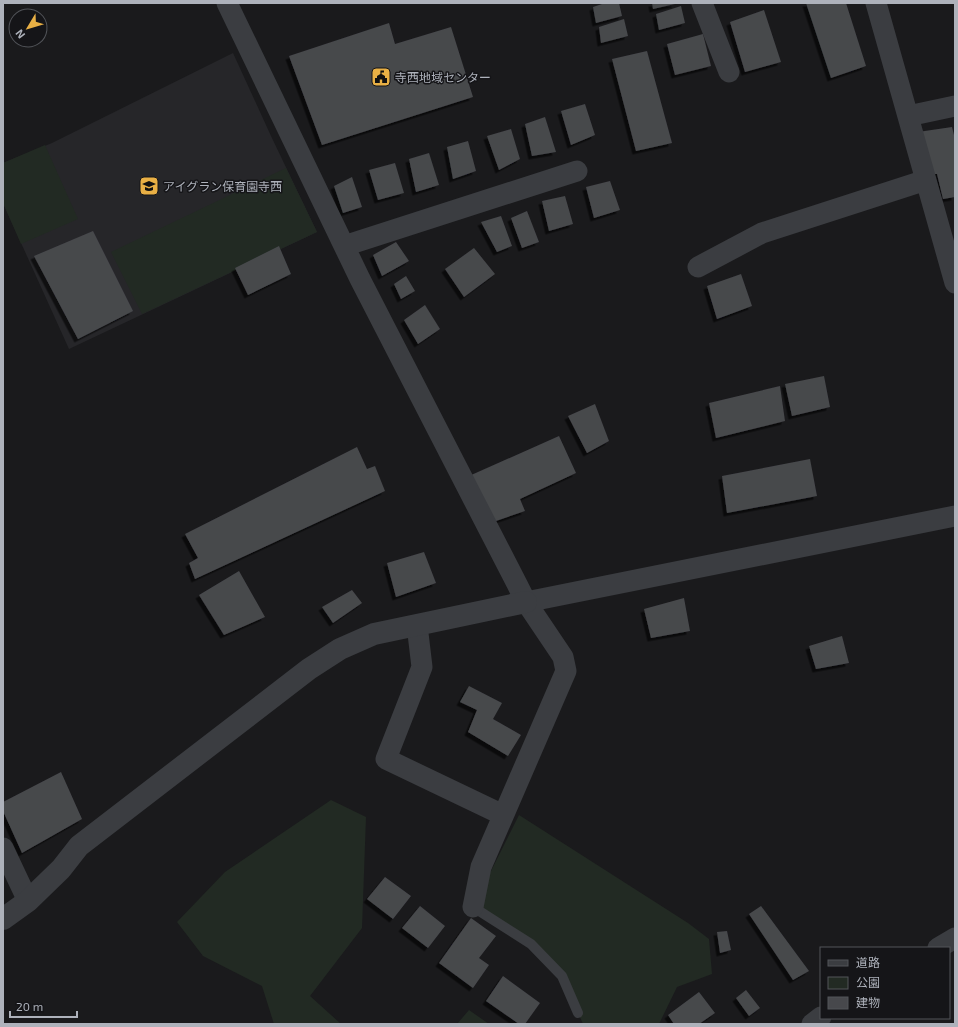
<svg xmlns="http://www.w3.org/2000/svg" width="958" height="1027" font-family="'Exo 2','Noto Sans JP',sans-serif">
<defs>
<filter id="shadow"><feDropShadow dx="-3.5" dy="3.5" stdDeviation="0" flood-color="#0009"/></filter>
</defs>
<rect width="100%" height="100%" fill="#1a1a1c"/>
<path fill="#262629" d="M233 53 271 136 317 232 69 349 3 203V163L52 143Z"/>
<path fill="#222a23" d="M45 145 78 219 21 244 3 203V163Z
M286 168 317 232 142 314 111 252Z
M331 800 366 817 362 928 310 996 341 1024H274L262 986 203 956 177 922 225 872Z
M519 815 688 923 709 939 712 974 677 987 659 1024H583L562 976 531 944 473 907Z
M469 1010 489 1024H457Z"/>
<path fill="#47484c" filter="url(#shadow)" d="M605 3H619L622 16 596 23 593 7Z
M652 3H675V4L653 9Z
M806 3H846L866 66 831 78Z
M681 6 685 23 659 30 656 14Z
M764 10 781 62 745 72 730 22Z
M624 19 628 36 601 43 599 27Z
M389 23 395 44 451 27 473 97 322 145 289 56Z
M703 34 711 66 675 75 667 44Z
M647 51 672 143 636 151 612 59Z
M585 104 595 135 571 145 561 111Z
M545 117 556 152 532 156 525 124Z
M952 127 955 139V197L943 199 937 174H929L918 132Z
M511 129 520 159 499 170 487 136Z
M468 141 476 171 453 179 447 147Z
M429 153 439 185 416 192 409 159Z
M395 163 404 193 378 200 369 170Z
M352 177 362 207 343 213 334 186Z
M610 181 620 210 594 218 586 187Z
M565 196 573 224 549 231 542 201Z
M527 211 539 242 522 248 511 218Z
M501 216 512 246 497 252 481 222Z
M93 231 133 311 78 339 34 256Z
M396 242 409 261 382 276 373 255Z
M279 246 291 274 248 295 235 268Z
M474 248 495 274 464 297 445 269Z
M741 274 752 306 717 319 707 286Z
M406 276 415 291 401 299 394 284Z
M425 305 440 329 418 344 404 320Z
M824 376 830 407 792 416 785 384Z
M780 386 785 421 716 438 709 403Z
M595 404 609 441 587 453 568 416Z
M559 436 576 473 520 499 525 511 493 522 469 476Z
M357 447 367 469 375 466 385 491 195 579 189 563 198 558 185 534Z
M810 459 817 496 727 513 722 476Z
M424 552 436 583 396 597 387 563Z
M239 571 265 617 224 635 199 595Z
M352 590 362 603 333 623 322 607Z
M684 598 690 631 651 638 644 609Z
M842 636 849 663 816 669 809 646Z
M469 686 502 703 493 719 521 735 508 756 468 732 477 710 460 702Z
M61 772 82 819 22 853 3 811V802Z
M385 877 411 896 393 919 367 899Z
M420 906 445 926 428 948 402 928Z
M761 906 809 971 793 980 749 914Z
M471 918 496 936 479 958 489 965 473 988 439 963Z
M727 931 731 950 720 953 717 932Z
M503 976 540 1003 525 1024H519L486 1001Z
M746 990 760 1008 749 1016 736 998Z
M699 992 715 1013 699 1024H674L668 1015Z"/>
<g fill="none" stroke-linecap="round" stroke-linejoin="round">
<path stroke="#3b3d41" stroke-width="10" d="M473 907 531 944 562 976 578 1013"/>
<path stroke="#3b3d41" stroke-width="21" d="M227 3 360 279 517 584 526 602 563 657 566 671 481 867 473 907
M702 3 729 72
M876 3 955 283
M908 116 955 106
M344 246 577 171
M698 267 762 233 926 180
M526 602 955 516
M417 625 422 667 386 759 503 815
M3 848 28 901
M938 948 955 938
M812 1024 821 1017"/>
<path stroke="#3b3d41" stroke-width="22" d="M3 919 28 901 61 869 79 846 309 669 340 649 374 634 526 602"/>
</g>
<defs>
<symbol id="civic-square" viewBox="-11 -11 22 22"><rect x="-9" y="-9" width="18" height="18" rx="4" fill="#e9b045" stroke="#151518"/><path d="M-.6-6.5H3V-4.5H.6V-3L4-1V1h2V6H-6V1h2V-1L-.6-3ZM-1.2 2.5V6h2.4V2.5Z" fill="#111"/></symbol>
<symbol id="school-square" viewBox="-11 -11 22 22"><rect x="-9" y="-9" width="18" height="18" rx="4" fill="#e9b045" stroke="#151518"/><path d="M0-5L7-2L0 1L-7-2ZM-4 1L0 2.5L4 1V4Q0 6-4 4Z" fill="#111"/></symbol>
</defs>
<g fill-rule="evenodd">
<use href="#civic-square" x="370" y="66" width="22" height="22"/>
<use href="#school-square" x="138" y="175" width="22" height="22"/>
</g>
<g text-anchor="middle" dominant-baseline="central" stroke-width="3" stroke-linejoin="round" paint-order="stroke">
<g font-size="12" fill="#aeb2bb" stroke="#151518" text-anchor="start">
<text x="395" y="77">寺西地域センター</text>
<text x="163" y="186">アイグラン保育園寺西</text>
</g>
</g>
<rect width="958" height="1027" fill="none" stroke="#aeb2bb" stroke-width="8"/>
<rect x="820" y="947" width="130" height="72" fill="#151518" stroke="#525459"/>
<rect x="828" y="960" width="20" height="6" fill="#3b3d41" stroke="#525459"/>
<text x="856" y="967" font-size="12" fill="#aeb2bb">道路</text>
<rect x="828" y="977" width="20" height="12" fill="#222a23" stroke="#525459"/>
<text x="856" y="987" font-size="12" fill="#aeb2bb">公園</text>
<rect x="828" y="997" width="20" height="12" fill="#47484c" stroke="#525459"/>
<text x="856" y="1007" font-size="12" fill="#aeb2bb">建物</text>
<g transform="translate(28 28) rotate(232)"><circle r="19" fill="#151518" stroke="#525459"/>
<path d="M0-3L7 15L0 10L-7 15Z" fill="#e9b045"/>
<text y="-6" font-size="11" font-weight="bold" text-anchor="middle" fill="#aeb2bb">N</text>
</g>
<path d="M10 1011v6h67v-6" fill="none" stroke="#aeb2bb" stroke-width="2"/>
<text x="16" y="1011" font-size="12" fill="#aeb2bb" stroke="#151518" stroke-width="3" paint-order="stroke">20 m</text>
</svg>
